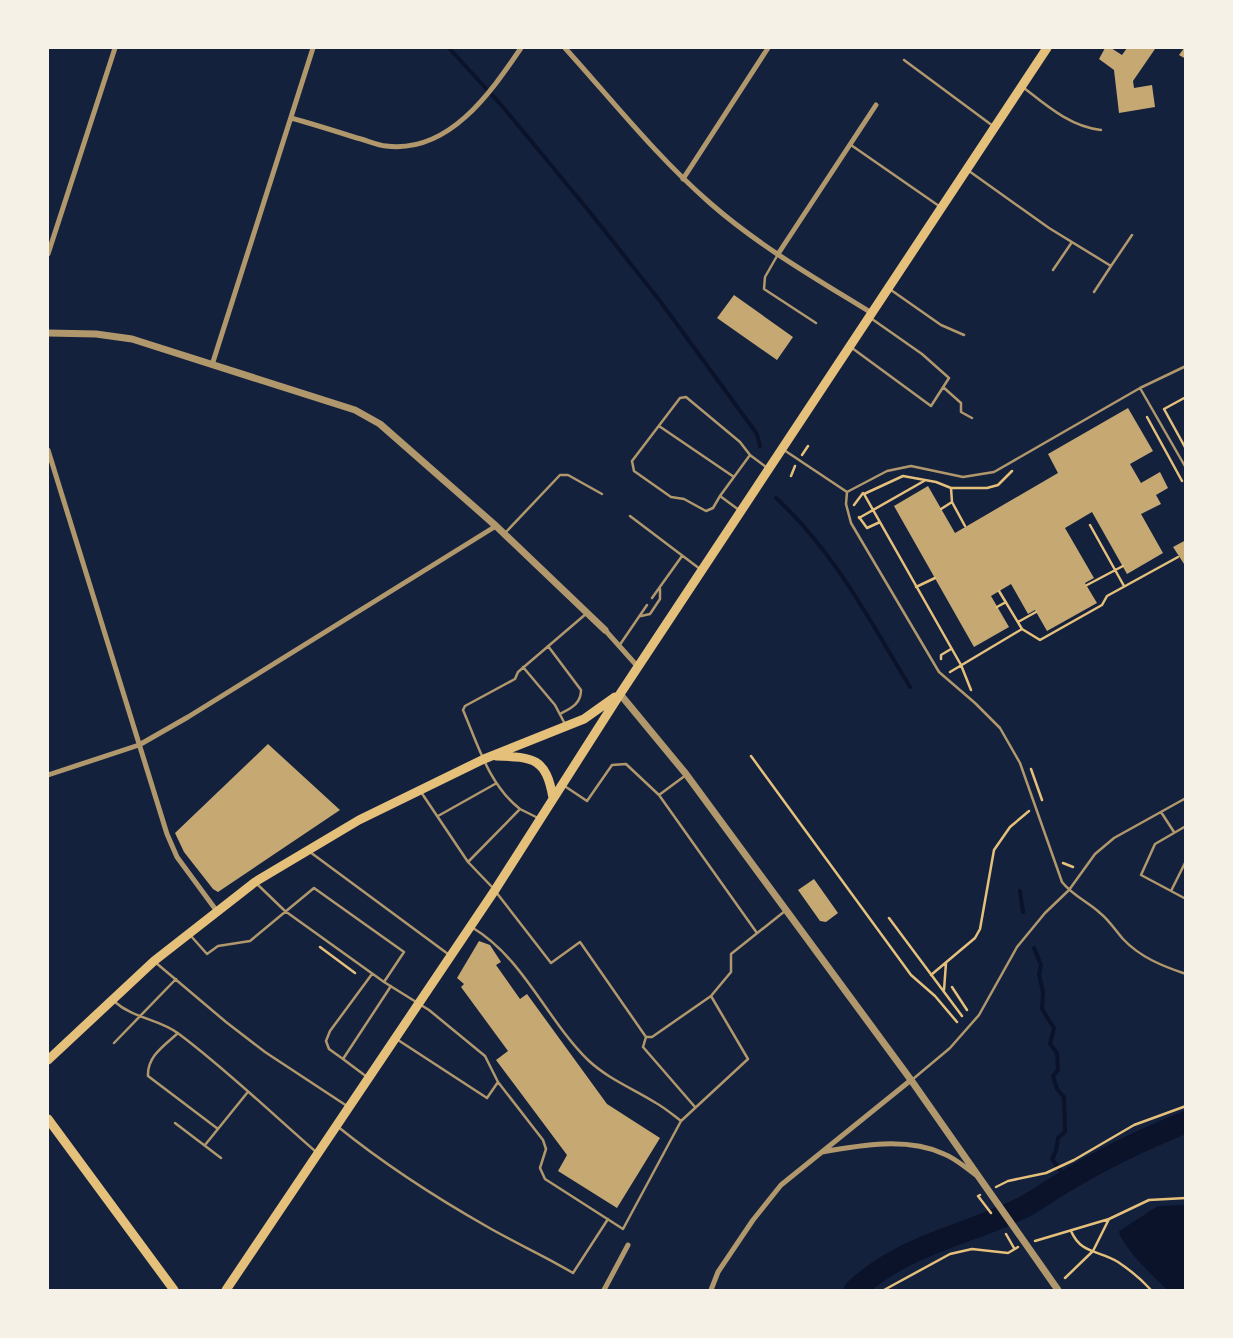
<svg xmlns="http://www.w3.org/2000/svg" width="1233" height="1338" font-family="Inter,sans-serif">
<rect width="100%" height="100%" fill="#14213d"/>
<path fill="#0b132b" d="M1185 1205V1290H1167C1156 1279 1120 1245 1119 1231L1158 1206Z"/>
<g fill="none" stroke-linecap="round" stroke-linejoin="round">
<path stroke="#0b132b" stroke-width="4" d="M449 48 503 107 589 211 660 301 757 434 760 446
M776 498C834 551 870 621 910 687
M1020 891 1023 912
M1034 948 1041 965 1039 974 1043 992 1042 1009 1054 1028 1050 1044 1057 1053 1058 1070 1053 1076 1057 1089 1064 1097 1065 1132 1058 1138 1056 1151 1052 1159 1067 1180"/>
<path stroke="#0b132b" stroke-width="22" d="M855 1290C905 1244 965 1236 1024 1207 1039 1199 1052 1189 1066 1181 1104 1158 1144 1139 1186 1122"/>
</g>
<path fill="#c6a872" d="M1105 48H1111L1122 55 1127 48 1155 49 1133 81 1134 88 1152 85 1155 107 1119 113 1114 70 1099 59Z
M1184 48H1186V59L1179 55Z
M734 295 793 337 777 360 717 318Z
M1128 408 1153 451 1130 464 1141 483 1160 472 1168 488 1156 495 1161 504 1141 514 1163 553 1127 574 1092 512 1065 528 1094 578 1085 583 1097 603 1047 631 1035 610 1028 614 1011 584 991 596 1009 627 974 647 894 506 928 486 955 533 1058 473 1048 454Z
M1186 540V567L1173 547Z
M268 744 340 810 218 892 213 889 184 852 175 833Z
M814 879 838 913 826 922 820 921 798 890Z
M479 941 490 945 501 962 496 965 520 999 527 994 607 1104 660 1138 617 1208 558 1171 567 1155 496 1060 508 1051 461 987 464 984 457 978Z"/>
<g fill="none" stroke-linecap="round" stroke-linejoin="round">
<path stroke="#e5c07b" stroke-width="2.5" d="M1186 397 1164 409 1186 449
M1147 417 1182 481
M802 455 808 446
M791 476 795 466
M951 488 952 502 965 526
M854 505 863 493
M941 509 952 502
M859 517 867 528 880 522
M859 518 924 481
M1090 525 1124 586
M1087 585 1123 566
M916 587 935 578
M999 591 1022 629 1040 640 1102 605 1107 596 1178 557
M997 607 1006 602
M1018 622 1036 612
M941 659V655L951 649
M950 672 1022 629
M971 690 961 665 864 494 903 476 936 482 951 488H987L998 485 1012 471
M751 756 911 975 935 996 957 1022
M1031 769 1042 800
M1063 863 1073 867
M889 918 962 1016
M320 947 355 973
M931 975 975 938 980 929 994 850 1010 827 1029 811
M952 987 967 1010
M944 990 946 963
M996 1187 1008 1181 1046 1173 1074 1160 1134 1125 1186 1106
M980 1195 978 1196 991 1213
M1071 1231C1081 1254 1098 1250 1118 1262 1130 1270 1142 1280 1151 1290
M1006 1234 1014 1248
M1035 1241 1109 1219 1149 1200 1186 1198
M1065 1278 1093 1251 1109 1219
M884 1290 950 1254 972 1249 1008 1253 1018 1247"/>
<path stroke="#b1986c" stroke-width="2.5" d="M904 60 993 126
M1024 88C1047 106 1071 127 1101 130
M851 145 939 206
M969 171 1049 228 1111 266 1094 292
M777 256 765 277 764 289 816 323
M1111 266 1132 235
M1053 270 1072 242
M891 290 941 325 964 335
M852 348 931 406 949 378 922 354 872 319
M943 387 961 403V412L972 418
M1140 388 1186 468
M659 426 734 477
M784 450 847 492
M847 492 846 504 851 523 939 672 975 703 1000 728 1020 763 1062 882C1072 895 1088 902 1100 913 1109 920 1115 930 1123 939 1140 957 1162 966 1186 974
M847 492 887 471 911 466 963 477 994 472 1140 388 1186 366
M720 496 713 508 706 511 684 499 671 497 634 471 632 461 680 398 686 397 740 442 750 455
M739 510 720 496 750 455 766 467
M630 516 700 569
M506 532 560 475H568L602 494
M652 598 682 556
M641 616 650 614 660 599V589
M548 646 581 690C581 704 571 708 560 714
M619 646 647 605
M523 667 555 705 565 724
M686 775 659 795 757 933
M563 785 587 801 612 765 626 764 659 795
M421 792 468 862 493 888
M520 809C489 785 478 745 463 710L465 706 515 679 518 672 587 613
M1161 812 1174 832
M438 816 495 784
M1186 826 1155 844 1141 875 1186 899
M310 852 448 954
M468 862 520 809 538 818
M256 883 285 911 384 982 429 1010 485 1056 498 1082 487 1098 398 1040
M1171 891 1186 861
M496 892 551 963 580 942 646 1037H652L711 996
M473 928C523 958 547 1020 588 1060 608 1079 634 1089 656 1103 665 1108 673 1115 681 1121L623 1229 545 1179 540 1168 546 1149 543 1140 498 1082
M191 936 207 954 218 946 250 941 314 888 404 952 384 982
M155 962 226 1022 265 1052 347 1106
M115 1002C134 1019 160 1019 179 1034 227 1070 270 1112 315 1151
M178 1033C165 1045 147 1056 148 1076L218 1129
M646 1037 643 1047 695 1107
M114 1043 176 979
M343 1059 329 1049 326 1041 330 1031 372 974
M367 1077 343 1059 391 986
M913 1079 950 1048 979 1015 1017 947 1045 913 1069 890 1095 854 1114 838 1186 798
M681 1121 748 1059 711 996 731 972V954L785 911
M175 1123 221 1158
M337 1126C384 1164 435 1197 486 1226 515 1243 545 1256 573 1273L608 1219
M205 1145 247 1093"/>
<path stroke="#b1986c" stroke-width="5" d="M565 48C612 100 657 157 710 203 759 246 815 278 870 312
M291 118C313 124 335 131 357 138 366 140 377 145 386 146 449 154 491 92 521 48
M683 179 768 48
M48 254 115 48
M778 254 876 105
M212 365 313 48
M48 450 167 834 177 857 216 910
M605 630 638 667
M48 775 139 745 188 717 496 526
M822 1152C861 1145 907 1137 944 1154 955 1158 966 1168 976 1175
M604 1290 628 1245
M711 1290 718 1272 753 1220 781 1185 911 1080"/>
<path stroke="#b1986c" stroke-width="7" d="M48 333 96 334 132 339 355 410 380 424 496 526 605 630
M620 694 686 774 911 1080 1058 1290"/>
<path stroke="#e5c07b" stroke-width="9" d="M496 756C534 757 546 758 553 798
M48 1060 154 961 255 882 359 820 484 759 584 719 615 697
M48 1119 174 1290
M226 1290 495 890 620 694 1047 48"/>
</g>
<rect width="1233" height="1338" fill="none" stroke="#f6f1e7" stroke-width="98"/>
</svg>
